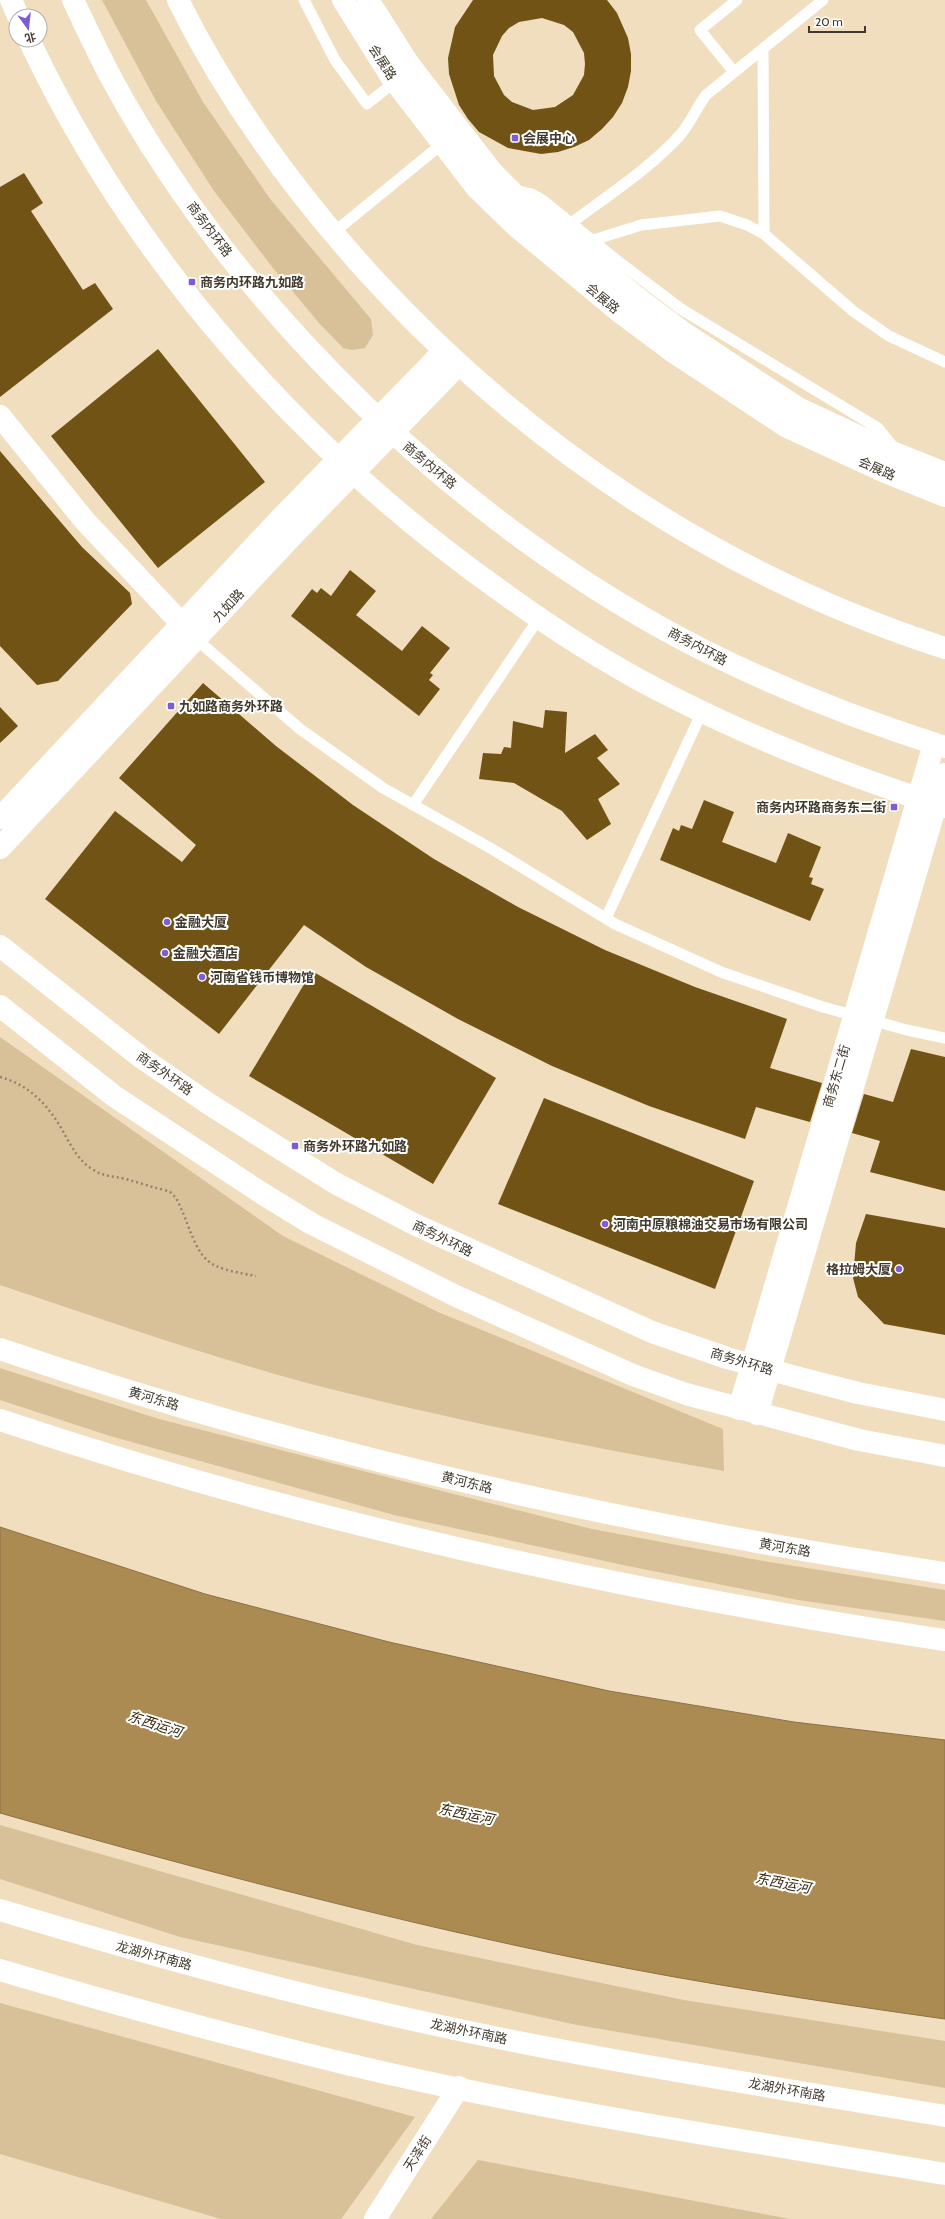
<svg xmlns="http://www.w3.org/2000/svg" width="945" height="2219" font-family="Cabin,'Noto Sans SC',sans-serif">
<rect width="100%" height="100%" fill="#f0debf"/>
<path fill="#d8c199" d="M102 0H146L203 102 271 200 371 319 373 335 365 348 352 350 343 348 319 323 273 268 214 191 156 101Z
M0 1037 283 1236 438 1312 723 1429 724 1471C602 1450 480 1425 359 1396 237 1367 119 1325 0 1285Z
M0 1368 159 1419 592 1529 763 1561 945 1590V1621L798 1600 623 1565 394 1515 110 1436 0 1400Z
M0 1825 417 1945 684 2000 945 2041V2088L577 2025 180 1937 0 1879Z
M0 2003 415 2117 341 2219H221L0 2154Z
M478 2160 790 2219H431Z"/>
<path fill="#ab8b51" stroke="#8b7246" d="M0 1527 205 1594 389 1642 609 1691 794 1722 945 1740V2019C824 2002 704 1984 585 1960 388 1920 193 1868 0 1813Z"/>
<path fill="#715415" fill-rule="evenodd" d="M473 0H607L617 13 628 38 631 54V71L628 87 622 103 613 117 602 129 589 140 574 147 558 152 541 154 508 148 479 132 468 119 459 105 449 74 448 58 455 27ZM542 18 564 25 573 32 584 53 585 64 584 75 573 95 555 107 533 110 512 102 504 95 494 76 493 55 502 36 509 28 519 22Z
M24 173 43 203 31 211 83 290 95 283 113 309 0 397V187Z
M158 349 265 482 158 568 51 436Z
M0 451 82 547 130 593 132 604 58 681 37 685 0 646Z
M350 570 376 591 356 615 393 644 402 651 422 626 450 648 430 673 433 675 429 680 440 689 419 716 291 616 312 589 317 593 321 588 331 596Z
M203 683 276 746 353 805 434 859 518 907 605 950 695 987 787 1019 770 1068 822 1083 810 1122 756 1107 745 1139 649 1106 552 1066 458 1019 366 967 304 925 219 1034 45 899 115 811 182 862 196 845 119 778Z
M0 707 18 726 0 743Z
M545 710 567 712 565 753 595 734 608 750 597 758 620 784 598 799 611 824 587 840 562 811 514 783 479 779 483 753 501 754 504 747 511 748 513 721 543 728Z
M704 800 734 812 722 842 766 859 776 863 788 833 821 847 809 877 813 878 811 884 824 889 810 921 660 860 673 828 679 831 681 825 692 829Z
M312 971 496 1078 433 1184 249 1076Z
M911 1049 945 1057V1191L870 1172 880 1141 852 1133 864 1094 893 1102Z
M544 1098 754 1181 715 1289 498 1204Z
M866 1214 945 1228V1335L884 1324 858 1297 853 1278 856 1243Z"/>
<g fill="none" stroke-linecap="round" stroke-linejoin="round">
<path stroke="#928570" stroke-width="2.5" stroke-dasharray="2 3" stroke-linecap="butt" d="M0 1077C30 1085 49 1106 64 1133 71 1146 79 1161 92 1169 104 1177 113 1176 126 1179 136 1182 146 1185 156 1188 160 1189 166 1190 170 1192 178 1198 180 1207 184 1215 202 1264 205 1267 256 1276"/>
<path stroke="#fff" stroke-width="11" d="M304 0 335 60 367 104 392 84 397 90
M763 50 764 234
M734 72 700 30 737 0
M514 190 532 194 545 202 619 262 681 309 878 428 894 448
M566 227C604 198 650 169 681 134 691 122 697 107 706 95L823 0
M333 233 442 144
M587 242 641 225 720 216 747 225 764 234 853 311 889 336 945 362
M196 639 300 729 383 788 492 849 615 924 721 972 823 1007 907 1030 945 1038
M413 805 539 618
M606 918 702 712"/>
<path stroke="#fff" stroke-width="22" d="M11 0 18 16
M343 0 390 75 476 187 516 226 621 313 672 351 787 427 883 471 945 496
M368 0 408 63 492 172 530 210 635 296 684 333 798 408 892 452 945 473
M29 40C134 262 303 451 502 592 557 632 615 669 676 699 763 743 852 777 945 807
M0 416 85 521 182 624
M739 1409 934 744
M757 1414 945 774"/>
<path stroke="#fff" stroke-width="22" d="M73 0C87 29 100 58 115 85 242 316 468 531 703 650 781 689 862 721 945 747
M178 0C228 101 295 192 370 275 526 446 724 577 945 648
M0 818 280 519 444 351
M0 848 295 533 458 365
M0 946 142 1058 209 1104 335 1183 416 1225 652 1332 727 1358 800 1378 858 1393 945 1410
M0 1006 114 1096 263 1194 312 1224 456 1296 633 1375 686 1394 859 1440 945 1456
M0 1349C306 1454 625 1525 945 1573
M0 1420C307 1523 625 1592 945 1640
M0 1910C120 1946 240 1980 361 2008 554 2054 750 2083 945 2116
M0 1970C115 2004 231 2036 347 2064 544 2111 745 2140 945 2174
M375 2219 459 2087"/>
</g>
<g fill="#7d5cd6" stroke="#fff" stroke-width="1.5">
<rect x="511" y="134" width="8" height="8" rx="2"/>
<rect x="188" y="278" width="8" height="8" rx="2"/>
<rect x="167" y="702" width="8" height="8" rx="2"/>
<rect x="890" y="803" width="8" height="8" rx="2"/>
<circle cx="167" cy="922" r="4"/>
<circle cx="165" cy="953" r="4"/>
<circle cx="202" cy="977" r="4"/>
<rect x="291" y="1142" width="8" height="8" rx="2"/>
<circle cx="605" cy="1224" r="4"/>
<circle cx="899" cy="1269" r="4"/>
</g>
<g text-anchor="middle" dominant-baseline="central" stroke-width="4" stroke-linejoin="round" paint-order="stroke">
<g font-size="13" fill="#40392c" stroke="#fff">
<text transform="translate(383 62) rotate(57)">会展路</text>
<text transform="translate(210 229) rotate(53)">商务内环路</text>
<text transform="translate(603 298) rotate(40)">会展路</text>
<text transform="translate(430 465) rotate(40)">商务内环路</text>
<text transform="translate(877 468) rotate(24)">会展路</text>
<text transform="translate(228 605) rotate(-47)">九如路</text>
<text transform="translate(698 646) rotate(28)">商务内环路</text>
<text transform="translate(165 1073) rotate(35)">商务外环路</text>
<text transform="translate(836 1076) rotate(-74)">商务东二街</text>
<text transform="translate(443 1238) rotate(26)">商务外环路</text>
<text transform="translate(742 1361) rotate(16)">商务外环路</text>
<text transform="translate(154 1398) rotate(16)">黄河东路</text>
<text transform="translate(467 1482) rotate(14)">黄河东路</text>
<text transform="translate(785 1547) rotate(10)">黄河东路</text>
<text transform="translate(154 1955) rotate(15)">龙湖外环南路</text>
<text transform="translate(469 2031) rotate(12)">龙湖外环南路</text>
<text transform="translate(787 2089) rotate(10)">龙湖外环南路</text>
<text transform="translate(417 2153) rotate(-57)">天泽街</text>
</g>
<g font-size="13" font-weight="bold" fill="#40392c" stroke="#fff" text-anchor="start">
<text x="523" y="138">会展中心</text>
<text x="200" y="282">商务内环路九如路</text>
<text x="179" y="706">九如路商务外环路</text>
<text x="886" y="807" text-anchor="end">商务内环路商务东二街</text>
<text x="175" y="922">金融大厦</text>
<text x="173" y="953">金融大酒店</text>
<text x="210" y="977">河南省钱币博物馆</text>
<text x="303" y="1146">商务外环路九如路</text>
<text x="613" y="1224">河南中原粮棉油交易市场有限公司</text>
<text x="891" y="1269" text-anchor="end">格拉姆大厦</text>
</g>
<g font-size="14" font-style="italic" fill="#36280d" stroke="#fff">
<text transform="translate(155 1724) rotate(18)">东西运河</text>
<text transform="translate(466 1814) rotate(12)">东西运河</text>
<text transform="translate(783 1883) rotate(11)">东西运河</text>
</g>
</g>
<g transform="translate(28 28) rotate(165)"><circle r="19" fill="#ffffff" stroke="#b3b0ab"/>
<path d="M0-3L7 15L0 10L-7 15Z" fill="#7d5cd6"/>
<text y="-6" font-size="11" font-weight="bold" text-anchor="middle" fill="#40392c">北</text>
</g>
<path d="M809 26v6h56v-6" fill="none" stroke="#40392c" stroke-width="2"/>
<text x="815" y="26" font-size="12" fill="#40392c" stroke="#ffffff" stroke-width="3" paint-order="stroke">20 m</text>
</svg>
